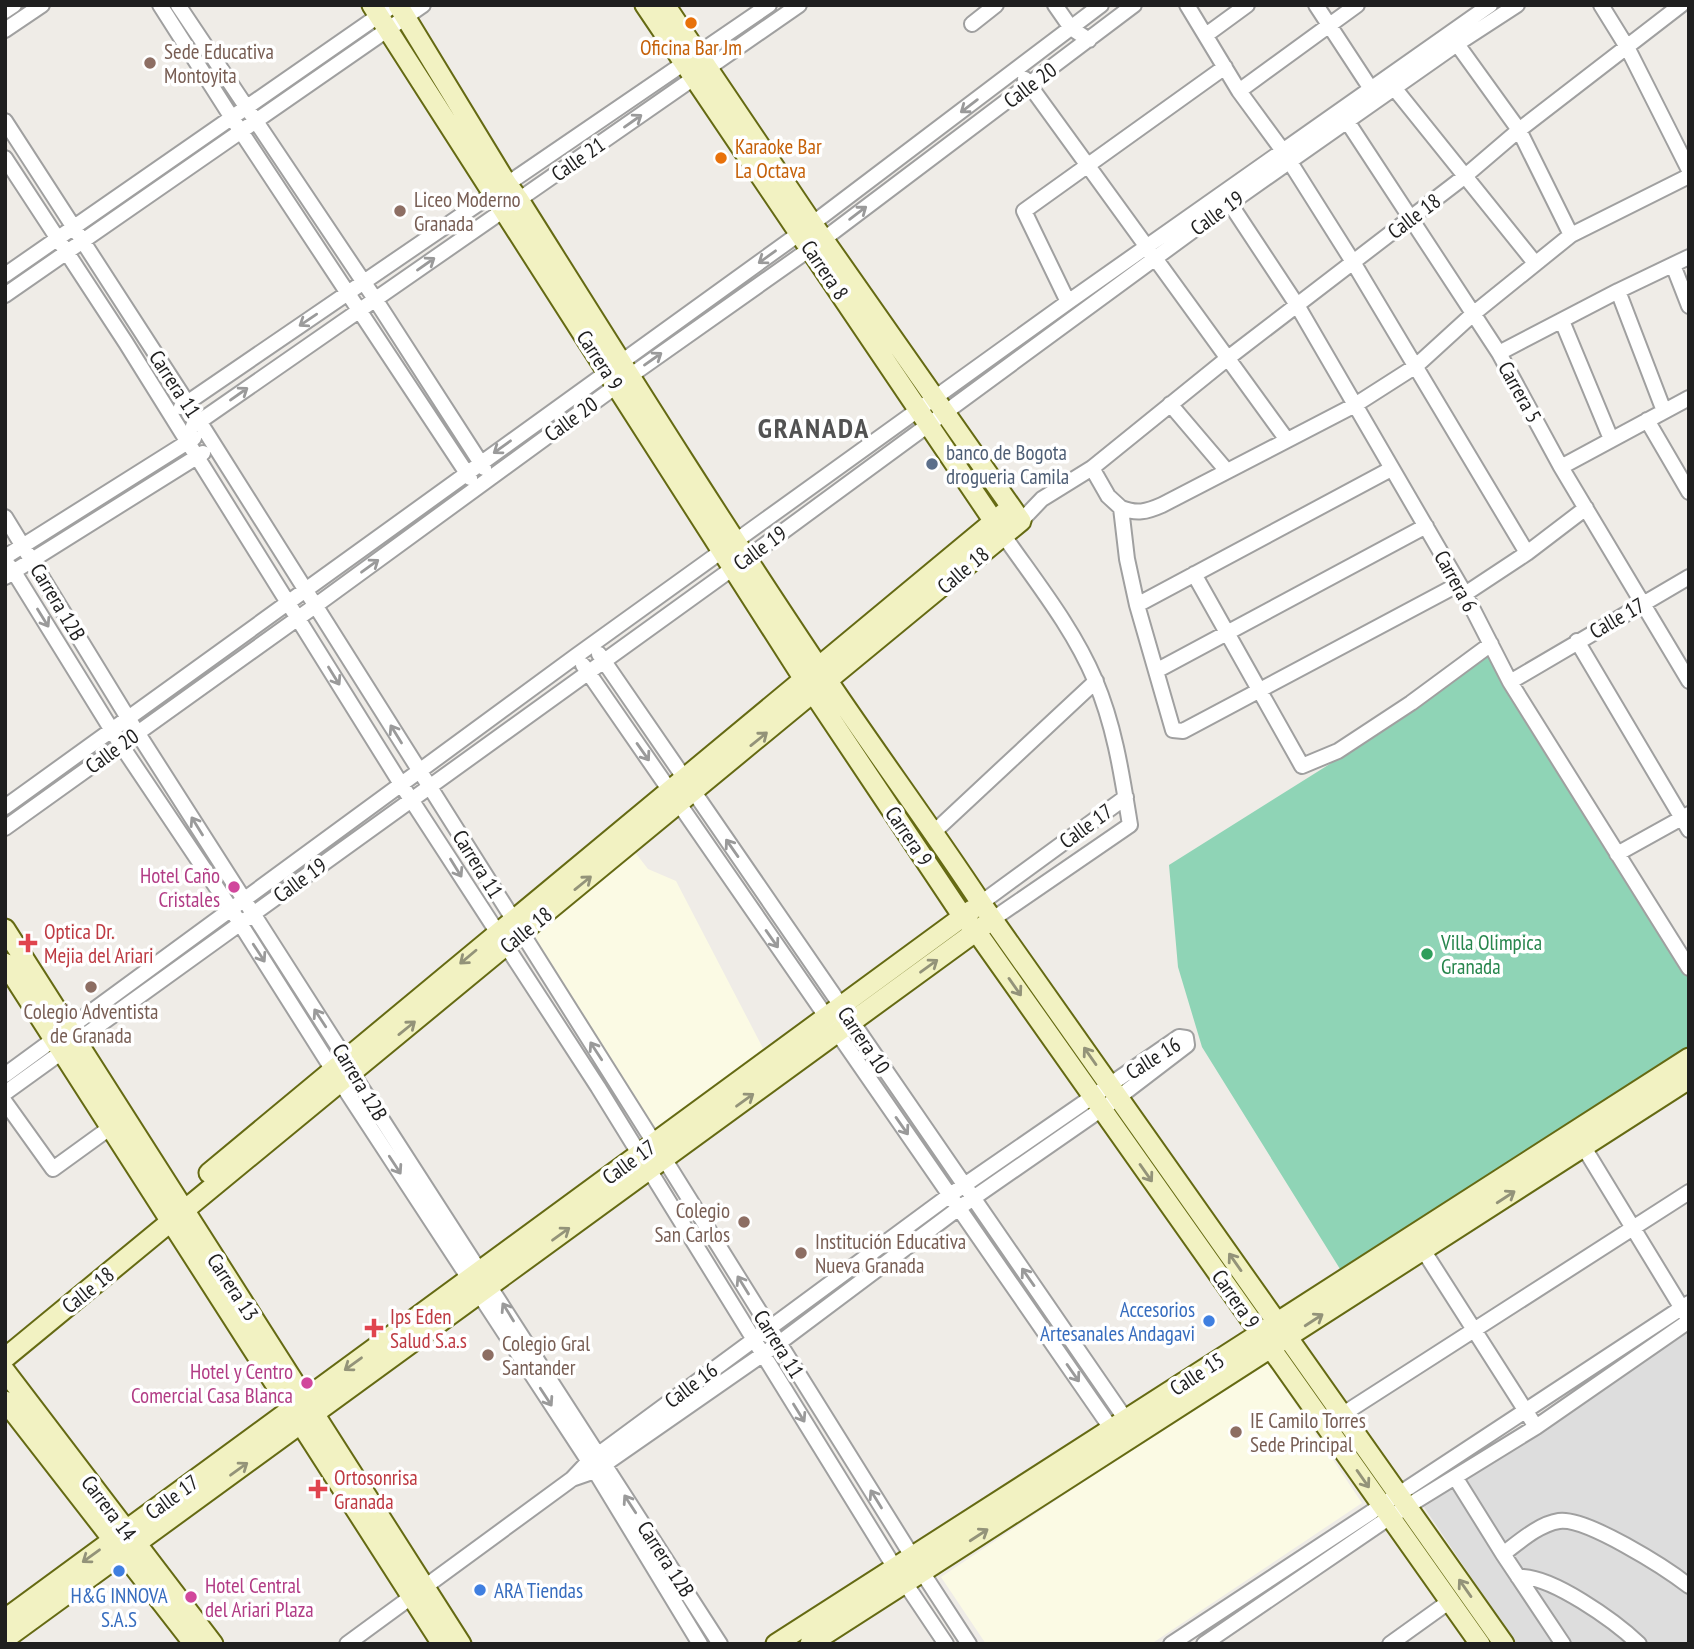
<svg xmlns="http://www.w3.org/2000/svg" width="1694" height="1649" font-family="'PT Sans Narrow',sans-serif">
<rect width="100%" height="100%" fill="#efece7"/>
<path fill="#ddd" d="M1689 1332V1644H1516L1424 1507Z"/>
<path fill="#fbfae4" d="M631 847 648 869 676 881 766 1054 656 1134 528 935Z
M1266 1360 1362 1503 1151 1644H986L941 1577Z"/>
<path fill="#8fd4b6" d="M1491 645 1670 940 1689 976V1049L1340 1269 1202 1047 1178 967 1169 865 1341 757Z"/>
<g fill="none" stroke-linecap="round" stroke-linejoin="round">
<defs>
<path id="street" d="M160 5 232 118 470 478
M178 5 375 299 484 468
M1055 5 1071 28 1089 40
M1187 5 1239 91 1283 151 1353 262 1527 553
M1316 5 1371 89
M1601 5 1627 47 1689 170
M5 11 14 5
M972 24 996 5
M5 30 42 5
M1206 35 1247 5
M1457 44 1519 130 1571 235
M1025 79 1287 440
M1395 89 1535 263
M1239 91 1357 5
M1343 115 1499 353 1561 467 1689 681
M5 121 199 421 655 1144 922 1572 969 1644
M5 158 126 343 401 784 598 1087 895 1568 946 1644
M1225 196 1297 305 1465 594 1510 682 1689 968
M1673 265 1689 306
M5 275 394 5
M1618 291 1664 411
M5 295 423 5
M1068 302 1024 211 1225 67
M1562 321 1611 439
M1499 353 1618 291 1689 257
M1170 404 1227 471
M181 407 769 5
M1647 420 1689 492
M193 426 799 5
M1561 467 1689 398
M1092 468 1108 496 1121 508 1127 559 1137 605 1173 730 1183 731 1459 584
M1121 508C1137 514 1146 512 1162 505L1355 405 1416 366 1473 314 1571 235 1689 176
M5 517 128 718 346 1059 352 1073 720 1644
M1021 521 1042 499 1092 468 1228 358 1464 177 1519 130 1681 5
M5 557 194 438
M5 561 14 572 121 745 231 909 341 1083 595 1471 700 1644
M1194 574 1302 766 1338 751 1411 703 1491 644
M5 577 203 453
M1465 594 1527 553 1586 508
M1137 605 1391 469
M1577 641 1689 830
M599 654 1131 1427
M583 665 1115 1434
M1156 671 1426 526
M1510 682 1689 577
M5 807 800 233 1101 5
M5 828 315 606 630 376 824 239 1134 5
M934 832 1096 681
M1617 854 1689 814
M981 903 1126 797
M993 919 1130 825C1122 776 1115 727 1095 680 1073 628 1036 582 1004 536
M5 1075 576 656 1068 302 1490 5
M5 1093 747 558 1229 204 1457 44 1517 5
M5 1102 53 1169 111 1127
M1580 1141 1686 1315
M1418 1242 1536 1427
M1337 1418 1689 1192
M1455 1477 1503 1554 1563 1644
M1503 1554C1519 1542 1539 1524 1559 1521 1586 1517 1666 1568 1689 1586
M1518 1577C1550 1574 1616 1622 1639 1644
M347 1644 572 1479 588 1462 950 1195 1179 1037 1186 1038 1187 1045 1119 1097 959 1208 779 1343 595 1471 572 1479
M1171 1644 1689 1303
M1204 1644 1390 1517 1536 1427 1689 1321
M1390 1644 1450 1601"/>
<path id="secondary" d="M372 5 800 673 963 917 976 931 1480 1644
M398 5 507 184 519 200C616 354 712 508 813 659 868 742 927 821 981 903L1504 1644
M645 5 1001 532
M5 929 461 1644
M5 963 442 1644
M209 1173 1010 508
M5 1358 1021 521 812 223 665 5
M5 1371 213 1644
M5 1401 194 1644
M5 1619 972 910
M5 1639 986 924
M776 1644 1689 1058
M810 1644 1689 1079"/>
</defs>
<use href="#street" stroke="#a0a0a0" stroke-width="18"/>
<use href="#secondary" stroke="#656a13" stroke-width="23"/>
<use href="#street" stroke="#fff" stroke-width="14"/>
<use href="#secondary" stroke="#f2f2c2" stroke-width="19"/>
</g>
<defs><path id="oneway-shaft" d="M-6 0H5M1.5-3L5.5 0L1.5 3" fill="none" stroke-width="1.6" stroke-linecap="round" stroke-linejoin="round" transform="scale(1.75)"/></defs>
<g stroke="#9a9a9a">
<use href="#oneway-shaft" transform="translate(969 106) rotate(143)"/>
<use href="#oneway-shaft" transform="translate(633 121) rotate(-35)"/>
<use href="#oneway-shaft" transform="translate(858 213) rotate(-37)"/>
<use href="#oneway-shaft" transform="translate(767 257) rotate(144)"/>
<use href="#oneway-shaft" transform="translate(426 264) rotate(-35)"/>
<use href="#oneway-shaft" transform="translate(308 320) rotate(146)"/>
<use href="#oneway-shaft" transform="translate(653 359) rotate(-35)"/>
<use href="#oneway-shaft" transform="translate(239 394) rotate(-35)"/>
<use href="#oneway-shaft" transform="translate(502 447) rotate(144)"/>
<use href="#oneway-shaft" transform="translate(370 566) rotate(-36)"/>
<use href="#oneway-shaft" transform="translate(43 618) rotate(58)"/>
<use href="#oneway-shaft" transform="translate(334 676) rotate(58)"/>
<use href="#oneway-shaft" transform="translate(396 734) rotate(-122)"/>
<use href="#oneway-shaft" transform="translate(643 752) rotate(55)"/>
<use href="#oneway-shaft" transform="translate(197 826) rotate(-122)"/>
<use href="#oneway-shaft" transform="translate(732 848) rotate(-125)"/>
<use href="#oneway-shaft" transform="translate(456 868) rotate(58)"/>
<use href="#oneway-shaft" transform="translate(772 939) rotate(55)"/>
<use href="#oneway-shaft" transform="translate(259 953) rotate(57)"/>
<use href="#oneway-shaft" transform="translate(320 1018) rotate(-123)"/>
<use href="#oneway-shaft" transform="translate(596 1051) rotate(-123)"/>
<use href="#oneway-shaft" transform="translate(902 1126) rotate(55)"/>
<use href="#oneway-shaft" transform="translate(395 1165) rotate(57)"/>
<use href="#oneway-shaft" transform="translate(1028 1277) rotate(-125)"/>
<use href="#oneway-shaft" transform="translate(743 1285) rotate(-122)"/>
<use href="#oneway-shaft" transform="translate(508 1312) rotate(-122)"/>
<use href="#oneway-shaft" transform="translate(1073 1373) rotate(55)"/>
<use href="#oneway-shaft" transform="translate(546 1397) rotate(57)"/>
<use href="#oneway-shaft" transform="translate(799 1413) rotate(58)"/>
<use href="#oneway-shaft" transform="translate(876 1499) rotate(-122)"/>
<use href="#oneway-shaft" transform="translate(630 1504) rotate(-123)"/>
</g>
<g stroke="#939379">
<use href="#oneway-shaft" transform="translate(759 739) rotate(-39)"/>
<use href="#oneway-shaft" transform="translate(583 883) rotate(-39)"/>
<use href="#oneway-shaft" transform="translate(468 957) rotate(140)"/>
<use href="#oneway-shaft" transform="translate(929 966) rotate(-36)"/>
<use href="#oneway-shaft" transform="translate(1015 987) rotate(55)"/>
<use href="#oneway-shaft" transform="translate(407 1028) rotate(-39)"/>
<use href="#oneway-shaft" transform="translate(1090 1056) rotate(-125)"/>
<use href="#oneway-shaft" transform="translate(745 1100) rotate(-36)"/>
<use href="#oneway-shaft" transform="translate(1146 1173) rotate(55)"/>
<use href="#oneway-shaft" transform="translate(1506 1197) rotate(-33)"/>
<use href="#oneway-shaft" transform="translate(561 1234) rotate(-36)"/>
<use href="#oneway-shaft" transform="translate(1235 1262) rotate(-125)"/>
<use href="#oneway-shaft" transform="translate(1314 1320) rotate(-33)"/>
<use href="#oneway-shaft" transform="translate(353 1364) rotate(144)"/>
<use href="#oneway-shaft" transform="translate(239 1469) rotate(-36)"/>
<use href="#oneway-shaft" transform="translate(1363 1479) rotate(55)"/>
<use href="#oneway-shaft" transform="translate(979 1535) rotate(-33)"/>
<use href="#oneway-shaft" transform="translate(91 1556) rotate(144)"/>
<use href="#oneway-shaft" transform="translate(1465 1588) rotate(-125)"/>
</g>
<g fill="#e8710a" stroke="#fff" stroke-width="2.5">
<circle cx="691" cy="23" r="7"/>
<circle cx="721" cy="158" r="7"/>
</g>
<g fill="#8d6e63" stroke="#fff" stroke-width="2.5">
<circle cx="150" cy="63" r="7"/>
<circle cx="400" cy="211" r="7"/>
<circle cx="91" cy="987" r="7"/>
<circle cx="744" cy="1222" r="7"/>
<circle cx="801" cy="1253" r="7"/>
<circle cx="488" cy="1355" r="7"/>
<circle cx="1236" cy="1432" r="7"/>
</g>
<circle fill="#5c6f8a" stroke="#fff" stroke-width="2.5" cx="932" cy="464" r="7"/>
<g fill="#d1479c" stroke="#fff" stroke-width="2.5">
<circle cx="234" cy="887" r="7"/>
<circle cx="307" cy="1383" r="7"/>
<circle cx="191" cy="1597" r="7"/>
</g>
<g fill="#e0444e" stroke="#fff" stroke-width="2.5">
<path d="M24.5 932.5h7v7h7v7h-7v7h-7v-7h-7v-7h7z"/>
<path d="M370.5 1317.5h7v7h7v7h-7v7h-7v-7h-7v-7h7z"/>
<path d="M314.5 1478.5h7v7h7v7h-7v7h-7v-7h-7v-7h7z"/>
</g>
<circle fill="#2e9e5b" stroke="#fff" stroke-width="2.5" cx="1427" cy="954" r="7"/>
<g fill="#3f7fe0" stroke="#fff" stroke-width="2.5">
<circle cx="1209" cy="1321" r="7"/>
<circle cx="119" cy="1571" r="7"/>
<circle cx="480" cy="1590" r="7"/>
</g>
<g text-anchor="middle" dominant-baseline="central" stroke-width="7" stroke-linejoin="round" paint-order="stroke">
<g font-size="21" fill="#c56008" stroke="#fff">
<text x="691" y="47">Oficina Bar Jm</text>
<text x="735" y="146" text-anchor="start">Karaoke Bar<tspan x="735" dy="24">La Octava</tspan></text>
</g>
<g font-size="21" fill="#785e54" stroke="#fff" text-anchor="start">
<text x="164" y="51">Sede Educativa<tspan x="164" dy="24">Montoyita</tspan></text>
<text x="414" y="199">Liceo Moderno<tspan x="414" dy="24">Granada</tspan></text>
<text x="91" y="1011" text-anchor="middle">Colegio Adventista<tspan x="91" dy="24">de Granada</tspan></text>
<text x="730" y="1210" text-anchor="end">Colegio<tspan x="730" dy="24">San Carlos</tspan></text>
<text x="815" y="1241">Institución Educativa<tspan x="815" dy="24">Nueva Granada</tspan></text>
<text x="502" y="1343">Colegio Gral<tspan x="502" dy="24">Santander</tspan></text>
<text x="1250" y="1420">IE Camilo Torres<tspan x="1250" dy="24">Sede Principal</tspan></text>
</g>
<g font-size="21" fill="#1f1f1f" stroke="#fff">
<text transform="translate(1030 85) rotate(-37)">Calle 20</text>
<text transform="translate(578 159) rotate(-35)">Calle 21</text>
<text transform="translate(1217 213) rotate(-36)">Calle 19</text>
<text transform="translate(1414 216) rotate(-37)">Calle 18</text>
<text transform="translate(825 270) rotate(56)">Carrera 8</text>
<text transform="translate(600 360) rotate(57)">Carrera 9</text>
<text transform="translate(175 384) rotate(57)">Carrera 11</text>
<text transform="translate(1520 392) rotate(61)">Carrera 5</text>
<text transform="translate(571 419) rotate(-36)">Calle 20</text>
<text transform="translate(760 548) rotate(-36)">Calle 19</text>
<text transform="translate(963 570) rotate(-40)">Calle 18</text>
<text transform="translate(1456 581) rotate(61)">Carrera 6</text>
<text transform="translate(58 602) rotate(59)">Carrera 12B</text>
<text transform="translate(1617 618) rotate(-30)">Calle 17</text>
<text transform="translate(112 751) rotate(-36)">Calle 20</text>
<text transform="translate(1086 826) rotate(-36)">Calle 17</text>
<text transform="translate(909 836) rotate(56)">Carrera 9</text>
<text transform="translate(478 864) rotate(58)">Carrera 11</text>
<text transform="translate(300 880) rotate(-36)">Calle 19</text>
<text transform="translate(526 930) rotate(-39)">Calle 18</text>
<text transform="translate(864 1040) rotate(56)">Carrera 10</text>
<text transform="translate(1153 1058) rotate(-32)">Calle 16</text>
<text transform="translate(360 1082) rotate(59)">Carrera 12B</text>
<text transform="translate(629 1162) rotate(-36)">Calle 17</text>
<text transform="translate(233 1287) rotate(57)">Carrera 13</text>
<text transform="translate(88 1290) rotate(-39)">Calle 18</text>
<text transform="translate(1236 1299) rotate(55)">Carrera 9</text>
<text transform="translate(779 1344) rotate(58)">Carrera 11</text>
<text transform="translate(1197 1374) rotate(-33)">Calle 15</text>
<text transform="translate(691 1385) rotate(-37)">Calle 16</text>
<text transform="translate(172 1497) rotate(-36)">Calle 17</text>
<text transform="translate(109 1508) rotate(53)">Carrera 14</text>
<text transform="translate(666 1559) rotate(57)">Carrera 12B</text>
</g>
<g font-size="21" fill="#4e5e75" stroke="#fff" text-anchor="start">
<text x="946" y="452">banco de Bogota<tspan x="946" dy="24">drogueria Camila</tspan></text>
</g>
<g font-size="21" fill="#b23c85" stroke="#fff" text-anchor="end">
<text x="220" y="875">Hotel Caño<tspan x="220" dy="24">Cristales</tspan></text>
<text x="293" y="1371">Hotel y Centro<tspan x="293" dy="24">Comercial Casa Blanca</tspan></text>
<text x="205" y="1585" text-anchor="start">Hotel Central<tspan x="205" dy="24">del Ariari Plaza</tspan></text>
</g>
<g font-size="21" fill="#be3a42" stroke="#fff" text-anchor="start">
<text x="44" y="931">Optica Dr.<tspan x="44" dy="24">Mejia del Ariari</tspan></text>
<text x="390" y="1316">Ips Eden<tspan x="390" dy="24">Salud S.a.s</tspan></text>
<text x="334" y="1477">Ortosonrisa<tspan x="334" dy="24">Granada</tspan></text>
</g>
<g font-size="21" fill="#27864d" stroke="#fff" text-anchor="start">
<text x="1441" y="942">Villa Olimpica<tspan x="1441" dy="24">Granada</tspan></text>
</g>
<g font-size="21" fill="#366cbe" stroke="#fff" text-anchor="end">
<text x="1195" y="1309">Accesorios<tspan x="1195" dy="24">Artesanales Andagavi</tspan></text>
<text x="494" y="1590" text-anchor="start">ARA Tiendas</text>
<text x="119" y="1595" text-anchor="middle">H&amp;G INNOVA<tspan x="119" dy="24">S.A.S</tspan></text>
</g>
<g font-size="28" font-weight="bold" letter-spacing="2" fill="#525252" stroke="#fff">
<text x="814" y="427">GRANADA</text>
</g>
</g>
<rect width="1694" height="1649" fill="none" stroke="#1f1f1f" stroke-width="14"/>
</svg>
